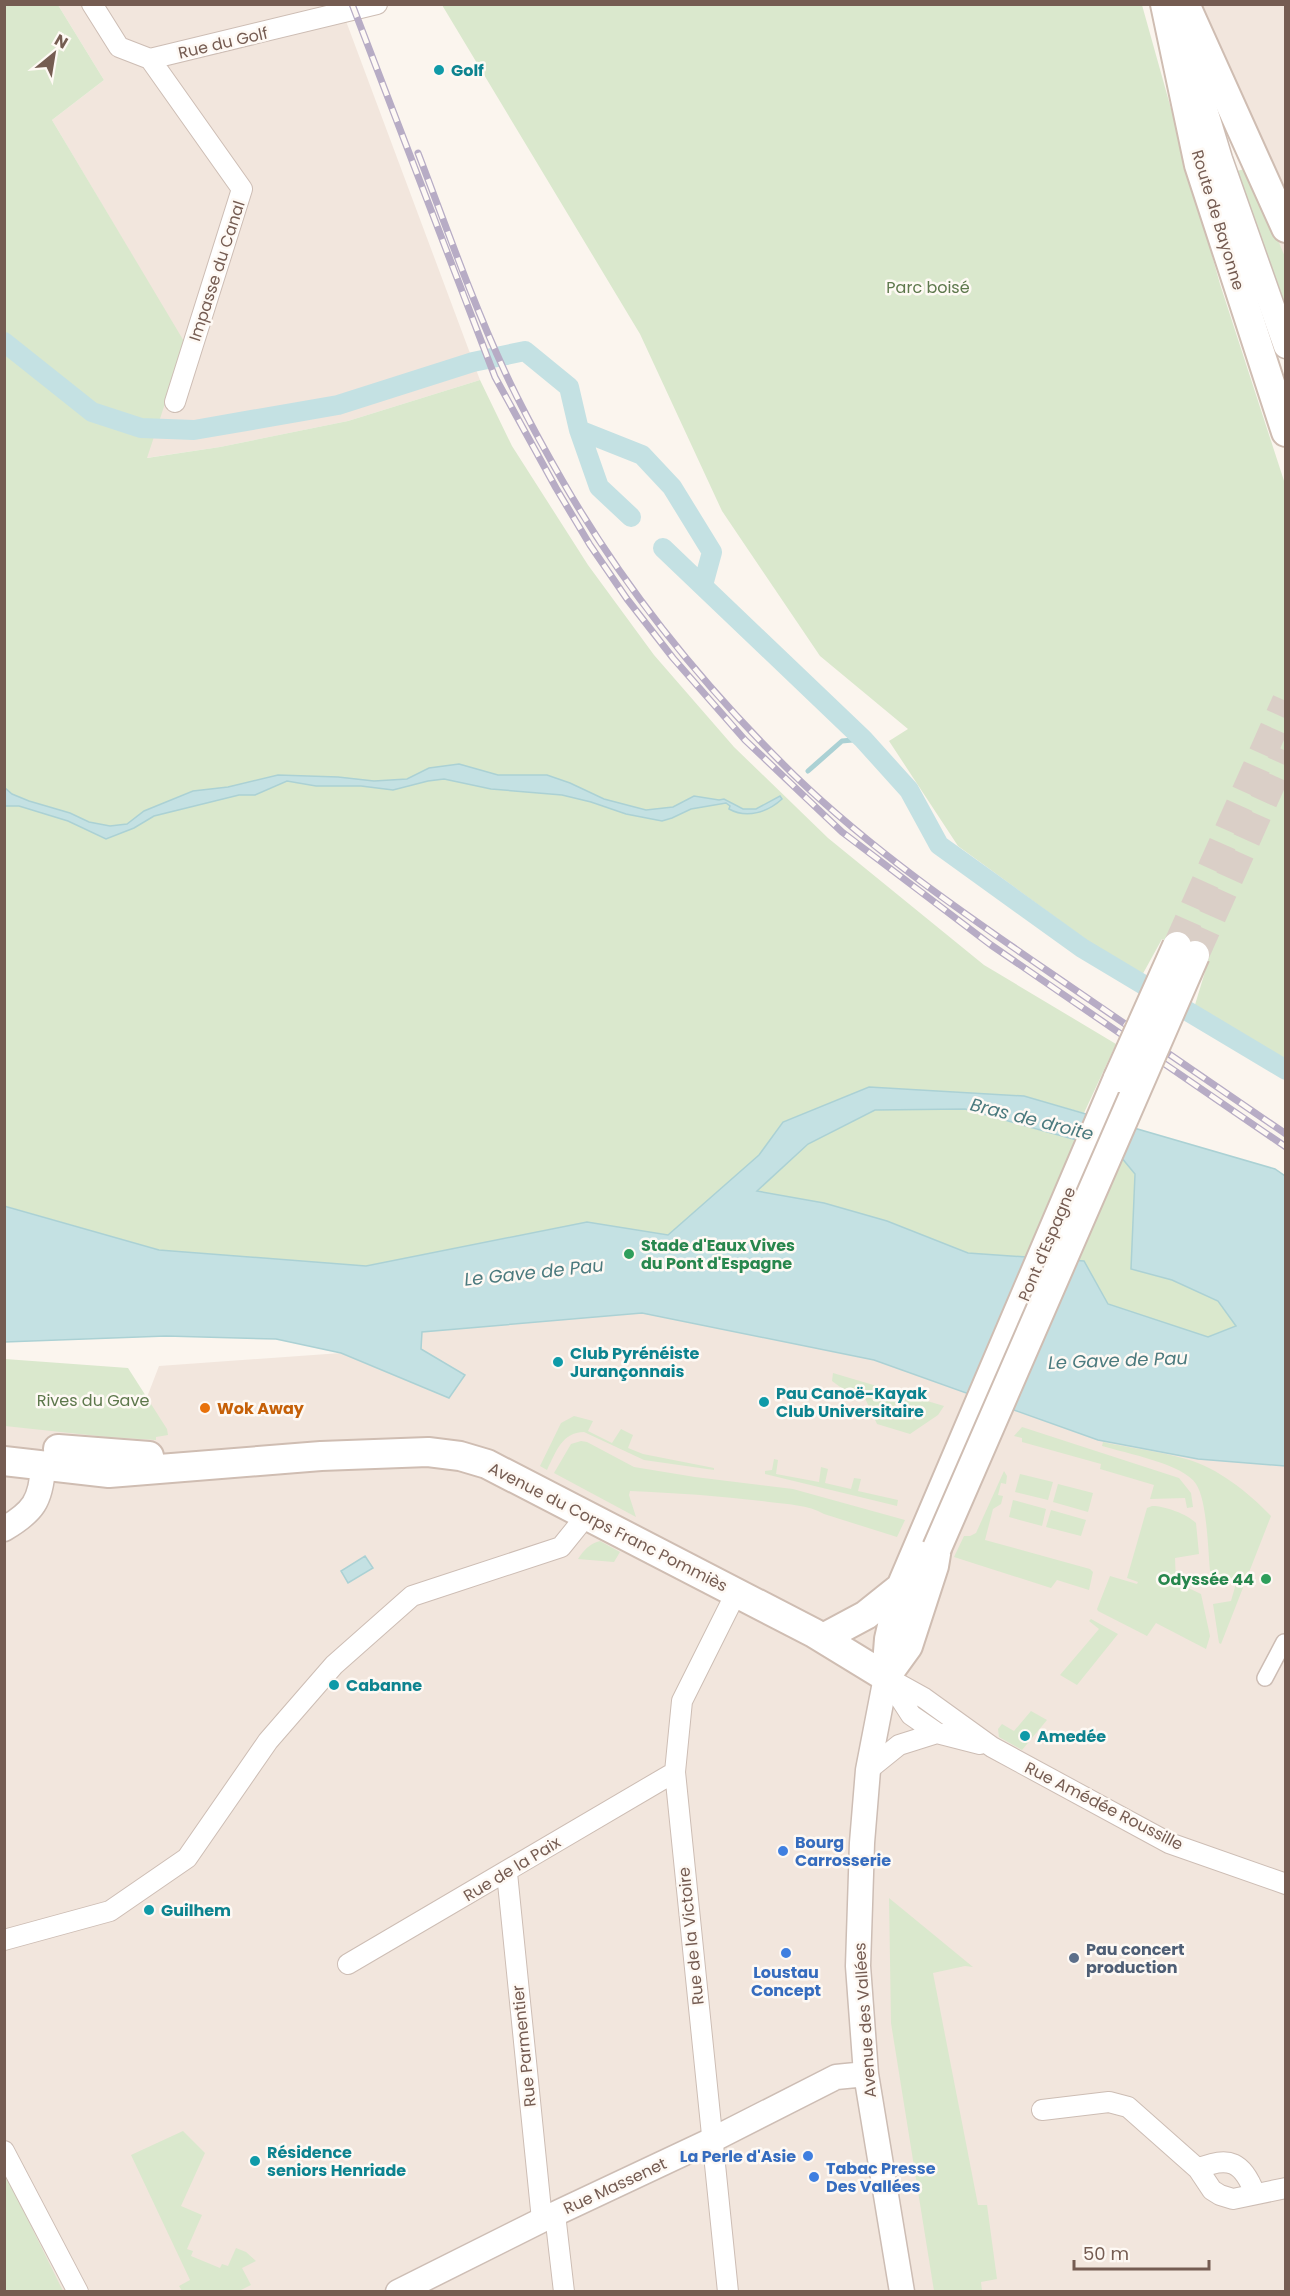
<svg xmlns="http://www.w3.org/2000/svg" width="1290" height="2296" font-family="Poppins,sans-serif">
<rect width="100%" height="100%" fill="#fbf5ee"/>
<path fill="#f2e6dd" d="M58 5H340L480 380 348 421 220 447 146 458 184 343 52 120 104 80Z
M1175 5H1285V261Z
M642 1313 874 1360 1098 1440 1198 1459 1285 1466V2291H5L4 1418 134 1431 159 1366 341 1353 449 1398 421 1349 422 1332Z"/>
<path fill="#dae8cd" d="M4 5H58L104 80 52 120 185 343 147 458 220 447 348 421 480 380 512 446 588 565 654 655 734 747 828 838 984 965 1116 1044 1084 1113 1024 1096 869 1087 783 1122 759 1155 668 1235 587 1222 366 1266 159 1250 5 1206Z
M442 5H1142L1220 284 1285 484V1059L1194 1008 1208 962 1162 939 1140 979 958 846 889 741 908 729 820 656 722 511 640 334Z
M1248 168 1285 257V310L1237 171Z
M965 1109 1117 1152 1135 1174 1131 1269 1172 1280 1218 1301 1236 1326 1208 1337 1108 1304 1084 1261 968 1253 887 1221 824 1203 756 1191 808 1144 875 1110Z
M5 1359 128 1368 167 1429 168 1435 156 1437V1440L107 1437 5 1426Z
M833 1373 944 1406 938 1415 910 1434 877 1424 863 1394 847 1392 832 1381Z
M574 1416 593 1421 588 1431 612 1443 621 1429 633 1435 628 1448 643 1454 714 1468V1470L644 1460 584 1432C562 1432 556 1452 547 1470L540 1466 561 1423Z
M1022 1427 1179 1478 1191 1493 1193 1507 1187 1508 1185 1498 1150 1499 1154 1485 1100 1469 1101 1464 1022 1442V1438L1014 1436Z
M581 1441 587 1442 634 1467 695 1477 793 1489 905 1520 897 1537 824 1514C809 1505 786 1504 769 1502 723 1496 677 1493 630 1491L629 1495 636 1517 554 1473 571 1444Z
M1103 1442C1130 1448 1159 1451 1186 1459 1218 1468 1248 1492 1271 1516L1221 1644 1219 1643 1213 1604 1231 1601 1237 1580 1210 1571C1208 1550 1207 1500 1196 1484 1184 1464 1125 1453 1102 1446Z
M774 1459 778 1460 776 1474 819 1482 821 1467 828 1469 825 1483 851 1489 854 1478 861 1479 858 1491 898 1500 897 1506 765 1474V1471L772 1470Z
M1004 1471 1007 1476 1006 1484 1001 1483 998 1495 1003 1496 1001 1504 993 1509 985 1540 1090 1569 1093 1572 1089 1590 1057 1580 1051 1588 954 1557 964 1536H970L976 1533Z
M1020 1474 1053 1482 1048 1500 1015 1492Z
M1058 1484 1093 1493 1088 1512 1053 1502Z
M1013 1500 1046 1509 1042 1526 1009 1517Z
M1152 1506C1165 1506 1187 1514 1196 1523L1199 1554 1175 1558 1176 1582 1201 1594 1210 1636 1206 1649 1156 1623 1147 1636 1098 1611 1097 1609 1110 1576 1137 1584 1138 1582 1127 1578 1147 1508Z
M1051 1510 1086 1520 1081 1536 1046 1527Z
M600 1541 620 1552 614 1562 578 1559C584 1550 589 1544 600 1541Z
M1091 1619 1118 1634 1077 1685 1060 1675 1099 1629 1089 1621Z
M1031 1711 1047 1720 1022 1750 999 1737 998 1729 1002 1724 1014 1731Z
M889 1898 973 1967 965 1966 933 1973 978 2205H987L997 2279 981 2282 982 2291H934L891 2023Z
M183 2131 205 2153 181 2206 202 2215 187 2249 193 2251 191 2256 220 2268 222 2264 228 2266 236 2248 246 2252 256 2261 242 2268 251 2285 239 2291H182L179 2286 190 2280 131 2155Z
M5 2173 63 2291H5Z"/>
<path fill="#c4e1e3" stroke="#abd1d4" stroke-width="1.5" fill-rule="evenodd" d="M459 764 498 775H547L570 783 604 799 646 810 673 807 694 796 719 800 724 799 743 809H756L780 796 782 799C768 812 747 819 729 809L730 806 726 803 691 809 672 818 662 821 626 814 591 802 562 795 491 789 444 779 428 781 393 790 361 786H316L287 781 255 795H239L154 816 134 828 106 839 68 821 19 806H5V788L12 794 29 801 70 813 89 822 110 826 127 824 144 811 193 791 228 787 278 775 338 777 374 781 407 779 429 768Z
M869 1087 1024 1096 1275 1169 1285 1176V1466L1198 1459 1098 1440 874 1360 642 1313 422 1332 421 1349 465 1375 449 1398 341 1353 276 1339 166 1336 5 1342 4 1206 159 1250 366 1266 587 1222 668 1235 759 1155 783 1122ZM965 1109 1116 1151 1135 1174 1131 1269 1172 1280 1218 1301 1236 1326 1208 1337 1108 1304 1084 1261 968 1253 887 1221 824 1203 757 1191 808 1144 875 1110Z
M365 1556 373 1568 348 1583 341 1571Z"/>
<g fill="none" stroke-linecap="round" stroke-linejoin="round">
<path stroke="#abd1d4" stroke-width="5" d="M808 771 842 741 863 739"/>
<path stroke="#c4e1e3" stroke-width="20" d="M4 342 92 412 141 428 194 430 338 405 473 362 525 351 569 387 579 430 599 487 631 517
M579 430 642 455 672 487 712 552 703 585
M663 548 863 739 909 790 939 845 1082 948 1286 1070"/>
<path stroke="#dacfc7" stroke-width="28" stroke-dasharray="28 14" stroke-linecap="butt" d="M1177 946 1286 701
M1195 955 1286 751"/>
<defs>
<path id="pedestrian" d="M1265 1678 1284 1642 1286 1643"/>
<path id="minor" d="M92 4 119 47 150 59 377 4
M150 59 242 189 175 402
M886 1677 924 1698 992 1747 1169 1843 1286 1884
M887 1678 911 1715 937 1733 980 1744
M868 1770 899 1745 937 1733
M507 1873 542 2220
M4 1940 110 1911 187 1858 268 1741 334 1665 412 1596 561 1547 586 1516
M348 1964 675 1772
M1042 2110 1109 2102 1128 2107 1198 2169 1212 2190 1220 2195 1233 2199 1286 2188
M4 2151 78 2292
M1198 2169C1229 2155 1243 2162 1255 2194
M555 2214 564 2292
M728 2292 675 1772 682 1701 736 1593"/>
<path id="tertiary" d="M1186 47 1220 159 1286 346
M4 1529C33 1512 41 1501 43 1467L60 1458
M886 1677 868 1770 862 1843 858 1966 866 2074 902 2292
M398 2292 542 2220 712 2140 836 2077 866 2074"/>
<path id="secondary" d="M1165 4 1199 165 1286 432
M1185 4 1286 228
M58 1449 149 1456
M4 1461 109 1473 321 1456 428 1452 460 1456 487 1464 814 1633 886 1677
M823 1638 866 1615 901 1587
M887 1675 908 1646 934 1566 937 1548
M886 1677 889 1639 901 1587 1118 1078"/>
</defs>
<use href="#pedestrian" stroke="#cdbdb4" stroke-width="18"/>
<use href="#minor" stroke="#cdbdb4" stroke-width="22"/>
<use href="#tertiary" stroke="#cdbdb4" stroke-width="27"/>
<use href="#secondary" stroke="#cfbdb2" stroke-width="32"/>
<use href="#pedestrian" stroke="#fff" stroke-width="15"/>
<use href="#minor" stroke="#fff" stroke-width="20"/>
<use href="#tertiary" stroke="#fff" stroke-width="24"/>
<use href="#secondary" stroke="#fff" stroke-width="28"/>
<defs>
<path id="rail" d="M352 4 495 377 556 488 590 545 627 599 673 658 745 740 842 832 991 945 1286 1147
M418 153C446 226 472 301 505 372 522 409 542 445 562 480 625 590 705 688 795 776 873 851 963 913 1052 974 1130 1027 1208 1081 1286 1134"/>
</defs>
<use href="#rail" stroke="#b7acc5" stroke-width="7"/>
<use href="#rail" stroke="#fef9f4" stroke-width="4.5" stroke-dasharray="14" stroke-linecap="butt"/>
<defs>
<path id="secondary-bridge" d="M1118 1078 1177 946
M937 1548 1195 955"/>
</defs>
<use href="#secondary-bridge" stroke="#cfbdb2" stroke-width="32" stroke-linecap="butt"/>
<use href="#secondary-bridge" stroke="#fff" stroke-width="28"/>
</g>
<g fill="#0f9aa8" stroke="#fef9f4" stroke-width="2">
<circle cx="439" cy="70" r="6"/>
<circle cx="558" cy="1362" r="6"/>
<circle cx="764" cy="1402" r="6"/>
<circle cx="334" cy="1685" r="6"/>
<circle cx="1025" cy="1736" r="6"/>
<circle cx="149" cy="1910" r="6"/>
<circle cx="255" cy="2161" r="6"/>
</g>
<g fill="#2e9e5b" stroke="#fef9f4" stroke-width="2">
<circle cx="629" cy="1254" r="6"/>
<circle cx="1266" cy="1579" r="6"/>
</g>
<circle fill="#e8710a" stroke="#fef9f4" stroke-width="2" cx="205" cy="1408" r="6"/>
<g fill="#3f7fe0" stroke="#fef9f4" stroke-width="2">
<circle cx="783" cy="1851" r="6"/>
<circle cx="786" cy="1953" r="6"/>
<circle cx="808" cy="2156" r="6"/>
<circle cx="814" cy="2177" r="6"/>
</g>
<circle fill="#5c6f8a" stroke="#fef9f4" stroke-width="2" cx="1074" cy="1958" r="6"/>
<g text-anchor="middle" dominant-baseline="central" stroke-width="5" stroke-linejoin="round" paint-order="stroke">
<g font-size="16" fill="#755c52" stroke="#fef9f4">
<text transform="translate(223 43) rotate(-13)">Rue du Golf</text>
<text transform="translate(1218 220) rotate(73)">Route de Bayonne</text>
<text transform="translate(217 271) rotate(-72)">Impasse du Canal</text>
<text transform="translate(1047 1244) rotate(-67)">Pont d'Espagne</text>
<text transform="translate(608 1527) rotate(27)">Avenue du Corps Franc Pommiès</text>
<text transform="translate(1104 1806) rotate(27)">Rue Amédée Roussille</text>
<text transform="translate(512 1869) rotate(-31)">Rue de la Paix</text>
<text transform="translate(691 1936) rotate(-96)">Rue de la Victoire</text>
<text transform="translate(865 2020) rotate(-94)">Avenue des Vallées</text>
<text transform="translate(524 2046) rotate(-96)">Rue Parmentier</text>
<text transform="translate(615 2186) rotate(-25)">Rue Massenet</text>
</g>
<g font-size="16" font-weight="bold" fill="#0d838f" stroke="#fef9f4" text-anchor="start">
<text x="451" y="70">Golf</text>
<text x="570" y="1353">Club Pyrénéiste<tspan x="570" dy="18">Jurançonnais</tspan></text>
<text x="776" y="1393">Pau Canoë-Kayak<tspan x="776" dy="18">Club Universitaire</tspan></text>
<text x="346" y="1685">Cabanne</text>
<text x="1037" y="1736">Amedée</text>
<text x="161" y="1910">Guilhem</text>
<text x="267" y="2152">Résidence<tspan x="267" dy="18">seniors Henriade</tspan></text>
</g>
<g font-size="16" fill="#5d784c" stroke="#fef9f4">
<text x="928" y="287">Parc boisé</text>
<text x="93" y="1400">Rives du Gave</text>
</g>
<g font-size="16" font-weight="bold" fill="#27864d" stroke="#fef9f4" text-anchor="start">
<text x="641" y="1245">Stade d'Eaux Vives<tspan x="641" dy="18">du Pont d'Espagne</tspan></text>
<text x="1254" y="1579" text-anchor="end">Odyssée 44</text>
</g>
<g font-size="16" font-weight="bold" fill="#c56008" stroke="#fef9f4" text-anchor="start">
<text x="217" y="1408">Wok Away</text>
</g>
<g font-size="16" font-weight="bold" fill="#366cbe" stroke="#fef9f4" text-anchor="start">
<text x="795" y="1842">Bourg<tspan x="795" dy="18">Carrosserie</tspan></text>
<text x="786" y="1972" text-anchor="middle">Loustau<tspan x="786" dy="18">Concept</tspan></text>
<text x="796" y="2156" text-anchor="end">La Perle d'Asie</text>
<text x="826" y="2168">Tabac Presse<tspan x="826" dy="18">Des Vallées</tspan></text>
</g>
<g font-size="16" font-weight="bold" fill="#4e5e75" stroke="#fef9f4" text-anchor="start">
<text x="1086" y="1949">Pau concert<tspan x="1086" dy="18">production</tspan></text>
</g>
<g font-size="18" font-style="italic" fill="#4b7a7e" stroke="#fef9f4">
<text transform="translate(1032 1119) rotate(14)">Bras de droite</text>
<text transform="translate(534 1272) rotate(-6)">Le Gave de Pau</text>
<text transform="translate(1118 1360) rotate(-2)">Le Gave de Pau</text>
</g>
</g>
<rect width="1290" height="2296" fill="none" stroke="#755c52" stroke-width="12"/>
<g transform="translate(54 54) rotate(30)" stroke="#fef9f4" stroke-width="4.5" paint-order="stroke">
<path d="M0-4.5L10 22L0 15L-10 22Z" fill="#755c52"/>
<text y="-9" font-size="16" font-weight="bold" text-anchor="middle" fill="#755c52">N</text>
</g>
<path d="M1074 2260v9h135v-9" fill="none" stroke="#755c52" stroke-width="3"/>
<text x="1083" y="2260" font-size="18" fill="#755c52" stroke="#fef9f4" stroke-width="4.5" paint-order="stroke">50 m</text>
</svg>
